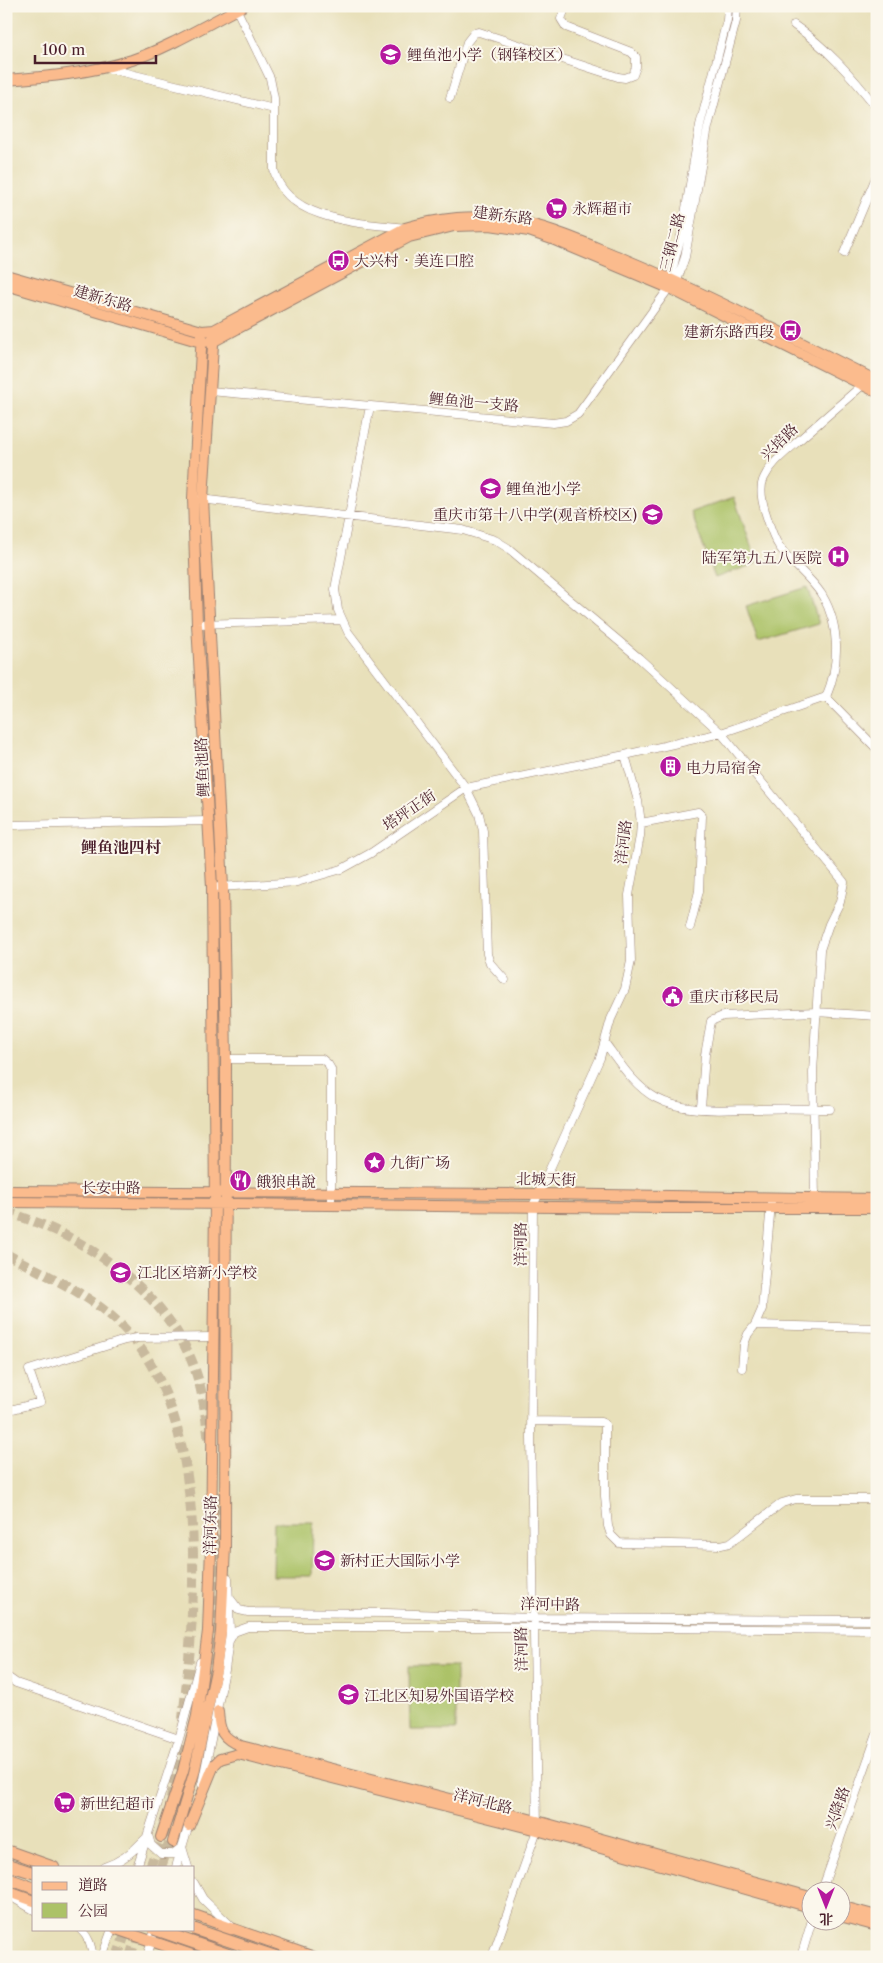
<svg xmlns="http://www.w3.org/2000/svg" width="883" height="1963" font-family="'Libre Caslon Text','Noto Serif SC',serif">
<rect width="100%" height="100%" fill="#fbf7ec"/>
<filter id="ink" filterUnits="userSpaceOnUse"><feTurbulence type="fractalNoise" baseFrequency=".02" numOctaves="2"/><feDisplacementMap in="SourceGraphic" scale="10" xChannelSelector="R" yChannelSelector="G"/><feConvolveMatrix kernelMatrix="1 2 1 2 8 2 1 2 1" color-interpolation-filters="sRGB"/></filter>
<filter id="wash" filterUnits="userSpaceOnUse"><feTurbulence type="fractalNoise" baseFrequency=".0096" numOctaves="4" result="noise"/><feDisplacementMap in="SourceGraphic" scale="20" xChannelSelector="R" yChannelSelector="G"/><feGaussianBlur stdDeviation="1.12" result="paint"/><feColorMatrix in="noise" values="0 0 0 0 0 0 0 0 0 0 0 0 0 0 0 0 0 1.4 0 .05"/><feComposite in="paint" operator="in"/></filter>
<g filter="url(#wash)">
<rect width="100%" height="100%" fill="#e8e0ba"/>
<path fill="#acc267" stroke="#7b7049" d="M734 497 757 563 715 578 691 512Z
M807 587 819 624 758 642 746 606Z
M274 1522H313L312 1576H273Z
M409 1666H456V1730H410Z"/>
</g>
<g filter="url(#ink)">
<g fill="none" stroke-linecap="round" stroke-linejoin="round">
<path stroke="#c8b99d" stroke-width="10" stroke-dasharray="10 5" stroke-linecap="butt" d="M6 1212C82 1234 164 1289 193 1364 203 1390 206 1416 209 1443
M6 1254C46 1275 90 1294 122 1326 212 1418 196 1602 183 1719
M203 1709C214 1638 224 1564 215 1492
M171 1799 179 1744
M150 1867 161 1837
M161 1867 170 1841 188 1769
M117 1957 127 1929
M130 1957 139 1929"/>
<defs>
<path id="minor" d="M235 6 270 78 274 98V170C286 222 363 223 405 228
M794 25C827 48 852 76 877 108
M106 68 274 109
M450 98 467 42 474 33 479 32 618 77 625 78 633 75 636 67V57L631 52 566 27 561 19 566 6
M844 253 877 175
M669 283 682 232 700 125 727 20 728 6
M866 382C843 402 820 422 797 442 785 453 771 463 764 478 759 488 762 501 765 511 769 523 772 536 779 546 791 564 810 576 822 595 840 625 840 665 826 697L877 749
M210 391 553 423 566 421 578 414 669 288 677 281 685 257 708 127 736 21 737 6
M370 406 335 589 338 610 348 632 466 788 479 814 483 831 487 954 490 963 505 980
M200 499 463 530 495 540 508 548 639 658 721 733 844 882 840 902 829 924 820 950 813 1073 815 1201
M197 624 342 620
M641 823 698 812 702 816 699 891 690 927
M10 825 208 821
M219 887 297 882 342 869 371 853 466 788 625 755
M605 1043C619 1062 634 1086 656 1098 686 1114 725 1109 757 1109 782 1108 806 1109 830 1109
M226 1059H322L328 1064 331 1069V1204
M701 1108 705 1055 711 1021 723 1016 816 1012 877 1016
M755 1325 877 1328
M742 1368 744 1344 748 1334 755 1325 762 1309 771 1203
M6 1411 40 1402 29 1370 125 1340 137 1338 213 1337
M531 1421 601 1422 605 1424V1496L608 1526 611 1535 619 1543 721 1545 730 1543 782 1503 796 1499H877
M229 1597 239 1610 248 1612 387 1613 534 1618 877 1620
M229 1641 234 1632 248 1627H535L877 1630
M6 1676 16 1683 179 1739
M202 1784 225 1670 230 1632 228 1578
M148 1835 151 1845 161 1854H173L182 1847 188 1867
M104 1867C121 1862 133 1852 145 1839
M137 1867 179 1739 200 1662
M176 1867 190 1821
M194 1883 203 1899 231 1926
M822 1890 877 1734
M10 1896 34 1910
M80 1929C89 1937 91 1945 93 1957
M102 1957 112 1929
M147 1957 155 1929
M492 1957 537 1830 531 1437 533 1206 600 1058 611 1019 625 989 631 961 629 895 640 836 641 823 638 801 625 755 721 733 826 697
M801 1957 812 1920"/>
<path id="major" d="M6 80C48 77 91 73 132 60 170 47 207 24 243 6
M6 275 202 331 214 330 405 228C441 218 473 214 510 220 548 226 582 242 617 256 706 293 791 338 877 381
M6 285 201 342 214 341 409 237 454 226 490 225 529 231 552 239 669 288 877 392
M6 1191 538 1194 877 1199
M6 1202 660 1208H877
M218 1711C219 1731 222 1738 241 1746L537 1821 810 1897
M189 1826 214 1765 220 1759 238 1754 537 1830 810 1907
M161 1837 183 1771 197 1716 208 1631 211 1547 215 1203 212 887 197 624 193 498 202 331
M173 1842 194 1773 216 1670 221 1632 225 1547 226 1059 223 887 203 499 214 330
M6 1850 54 1867
M6 1891 34 1901
M840 1906 877 1916
M194 1915 314 1957
M840 1916 877 1926
M116 1929 198 1957
M214 1957C203 1939 218 1931 234 1929"/>
<path id="highway" d="M6 1864 34 1873
M6 1878 34 1888"/>
</defs>
<use href="#minor" stroke="#998072" stroke-width="9"/>
<use href="#major" stroke="#998072" stroke-width="12"/>
<use href="#highway" stroke="#998072" stroke-width="13"/>
<use href="#minor" stroke="#fff" stroke-width="8"/>
<use href="#major" stroke="#fbbb8d" stroke-width="10"/>
<use href="#highway" stroke="#fbbb8d" stroke-width="11"/>
<defs>
<path id="highway-bridge" d="M154 1929 235 1957
M194 1929 277 1957"/>
</defs>
<use href="#highway-bridge" stroke="#998072" stroke-width="13" stroke-linecap="butt"/>
<use href="#highway-bridge" stroke="#fbbb8d" stroke-width="11"/>
</g>
</g>
<defs>
<symbol id="school-disc" viewBox="-11 -11 22 22"><circle r="9.5" fill="#b5179e" stroke="#fbf7ec"/><path d="M0-5L7-2L0 1L-7-2ZM-4 1L0 2.5L4 1V4Q0 6-4 4Z" fill="#fff"/></symbol>
<symbol id="supermarket-disc" viewBox="-11 -11 22 22"><circle r="9.5" fill="#b5179e" stroke="#fbf7ec"/><path d="M-6-5.5h2.5l.6 2H6L4.5 2H-2.5L-4.4-4H-6ZM-1.5 3.2a1.3 1.3 0 1 0 .1 0ZM3 3.2a1.3 1.3 0 1 0 .1 0Z" fill="#fff"/></symbol>
<symbol id="bus-disc" viewBox="-11 -11 22 22"><circle r="9.5" fill="#b5179e" stroke="#fbf7ec"/><path d="M-5-6H5V4H4V6H2V4H-2V6H-4V4H-5ZM-3.5-4V0h7V-4ZM-3.5 1.2v1.5H-2V1.2ZM2 1.2v1.5H3.5V1.2Z" fill="#fff"/></symbol>
<symbol id="hospital-disc" viewBox="-11 -11 22 22"><circle r="9.5" fill="#b5179e" stroke="#fbf7ec"/><path d="M-5-5h3v3.5h4V-5h3V5h-3V1.5h-4V5h-3Z" fill="#fff"/></symbol>
<symbol id="building-disc" viewBox="-11 -11 22 22"><circle r="9.5" fill="#b5179e" stroke="#fbf7ec"/><path d="M-4-6H4V6H1V3H-1V6H-4ZM-2.5-4.3h1.7v1.8h-1.7ZM.8-4.3h1.7v1.8H.8ZM-2.5-1h1.7V.8h-1.7ZM.8-1h1.7V.8H.8Z" fill="#fff"/></symbol>
<symbol id="civic-disc" viewBox="-11 -11 22 22"><circle r="9.5" fill="#b5179e" stroke="#fbf7ec"/><path d="M-.6-6.5H3V-4.5H.6V-3L4-1V1h2V6H-6V1h2V-1L-.6-3ZM-1.2 2.5V6h2.4V2.5Z" fill="#fff"/></symbol>
<symbol id="sight-disc" viewBox="-11 -11 22 22"><circle r="9.5" fill="#b5179e" stroke="#fbf7ec"/><path d="M0-6L1.8-2.2L6-1.7L2.9 1.2L3.7 5.4L0 3.3L-3.7 5.4L-2.9 1.2L-6-1.7L-1.8-2.2Z" fill="#fff"/></symbol>
<symbol id="restaurant-disc" viewBox="-11 -11 22 22"><circle r="9.5" fill="#b5179e" stroke="#fbf7ec"/><path d="M-5-6h1v4h1v-4h1v4h1v-4h1v5L-1.5 .5V6h-2V.5L-5-1ZM5-6V6H3V1.5H1.5Q1.5-4 5-6Z" fill="#fff"/></symbol>
</defs>
<g fill-rule="evenodd">
<use href="#school-disc" x="378" y="42" width="25" height="25"/>
<use href="#supermarket-disc" x="544" y="196" width="25" height="25"/>
<use href="#bus-disc" x="326" y="248" width="25" height="25"/>
<use href="#bus-disc" x="778" y="318" width="25" height="25"/>
<use href="#school-disc" x="478" y="476" width="25" height="25"/>
<use href="#school-disc" x="640" y="502" width="25" height="25"/>
<use href="#hospital-disc" x="826" y="544" width="25" height="25"/>
<use href="#building-disc" x="658" y="754" width="25" height="25"/>
<use href="#civic-disc" x="660" y="984" width="25" height="25"/>
<use href="#sight-disc" x="362" y="1150" width="25" height="25"/>
<use href="#restaurant-disc" x="228" y="1168" width="25" height="25"/>
<use href="#school-disc" x="108" y="1260" width="25" height="25"/>
<use href="#school-disc" x="312" y="1548" width="25" height="25"/>
<use href="#school-disc" x="336" y="1682" width="25" height="25"/>
<use href="#supermarket-disc" x="52" y="1790" width="25" height="25"/>
</g>
<g text-anchor="middle" dominant-baseline="central" stroke-width="4" stroke-linejoin="round" paint-order="stroke">
<g font-size="15" fill="#4a1f2b" stroke="#fbf7ec" text-anchor="start">
<text x="407" y="54">鲤鱼池小学（钢锋校区）</text>
<text x="572" y="208">永辉超市</text>
<text x="354" y="260">大兴村‧美连口腔</text>
<text x="774" y="331" text-anchor="end">建新东路西段</text>
<text x="506" y="488">鲤鱼池小学</text>
<text x="637" y="514" text-anchor="end">重庆市第十八中学(观音桥校区)</text>
<text x="822" y="557" text-anchor="end">陆军第九五八医院</text>
<text x="686" y="767">电力局宿舍</text>
<text x="689" y="996">重庆市移民局</text>
<text x="390" y="1162">九街广场</text>
<text x="256" y="1181">餓狼串說</text>
<text x="137" y="1272">江北区培新小学校</text>
<text x="340" y="1560">新村正大国际小学</text>
<text x="364" y="1695">江北区知易外国语学校</text>
<text x="80" y="1803">新世纪超市</text>
</g>
<g font-size="15" fill="#4a1f2b" stroke="#fbf7ec">
<text transform="translate(503 215) rotate(7)">建新东路</text>
<text transform="translate(672 242) rotate(-76)">三钢二路</text>
<text transform="translate(103 298) rotate(16)">建新东路</text>
<text transform="translate(474 402) rotate(5)">鲤鱼池一支路</text>
<text transform="translate(779 442) rotate(-45)">兴培路</text>
<text transform="translate(202 767) rotate(-93)">鲤鱼池路</text>
<text transform="translate(409 810) rotate(-34)">塔坪正街</text>
<text transform="translate(623 842) rotate(-83)">洋河路</text>
<text transform="translate(546 1179) rotate(1)">北城天街</text>
<text x="111" y="1187">长安中路</text>
<text transform="translate(520 1244) rotate(-90)">洋河路</text>
<text transform="translate(210 1525) rotate(-89)">洋河东路</text>
<text transform="translate(550 1604) rotate(1)">洋河中路</text>
<text transform="translate(521 1649) rotate(-91)">洋河路</text>
<text transform="translate(483 1801) rotate(14)">洋河北路</text>
<text transform="translate(837 1808) rotate(-71)">兴降路</text>
</g>
<g font-size="16" font-weight="bold" fill="#4a1f2b" stroke="#fbf7ec">
<text x="121" y="847">鲤鱼池四村</text>
</g>
</g>
<rect width="883" height="1963" fill="none" stroke="#fbf7ec" stroke-width="25"/>
<rect x="32" y="1866" width="162" height="65" fill="#fbf7ec" stroke="#b4a19f"/>
<rect x="42" y="1882" width="25" height="8" fill="#fbbb8d" stroke="#b4a19f"/>
<text x="78" y="1890" font-size="15" fill="#4a1f2b">道路</text>
<rect x="42" y="1903" width="25" height="15" fill="#acc267" stroke="#b4a19f"/>
<text x="78" y="1916" font-size="15" fill="#4a1f2b">公园</text>
<g transform="translate(826 1906) rotate(180)"><circle r="24" fill="#fbf7ec" stroke="#b4a19f"/>
<path d="M0-4L9 19L0 12L-9 19Z" fill="#b5179e"/>
<text y="-8" font-size="14" font-weight="bold" text-anchor="middle" fill="#4a1f2b">北</text>
</g>
<path d="M35 55v8h121v-8" fill="none" stroke="#4a1f2b" stroke-width="2.5"/>
<text x="42" y="55" font-size="15" fill="#4a1f2b" stroke="#fbf7ec" stroke-width="4" paint-order="stroke">100 m</text>
</svg>
